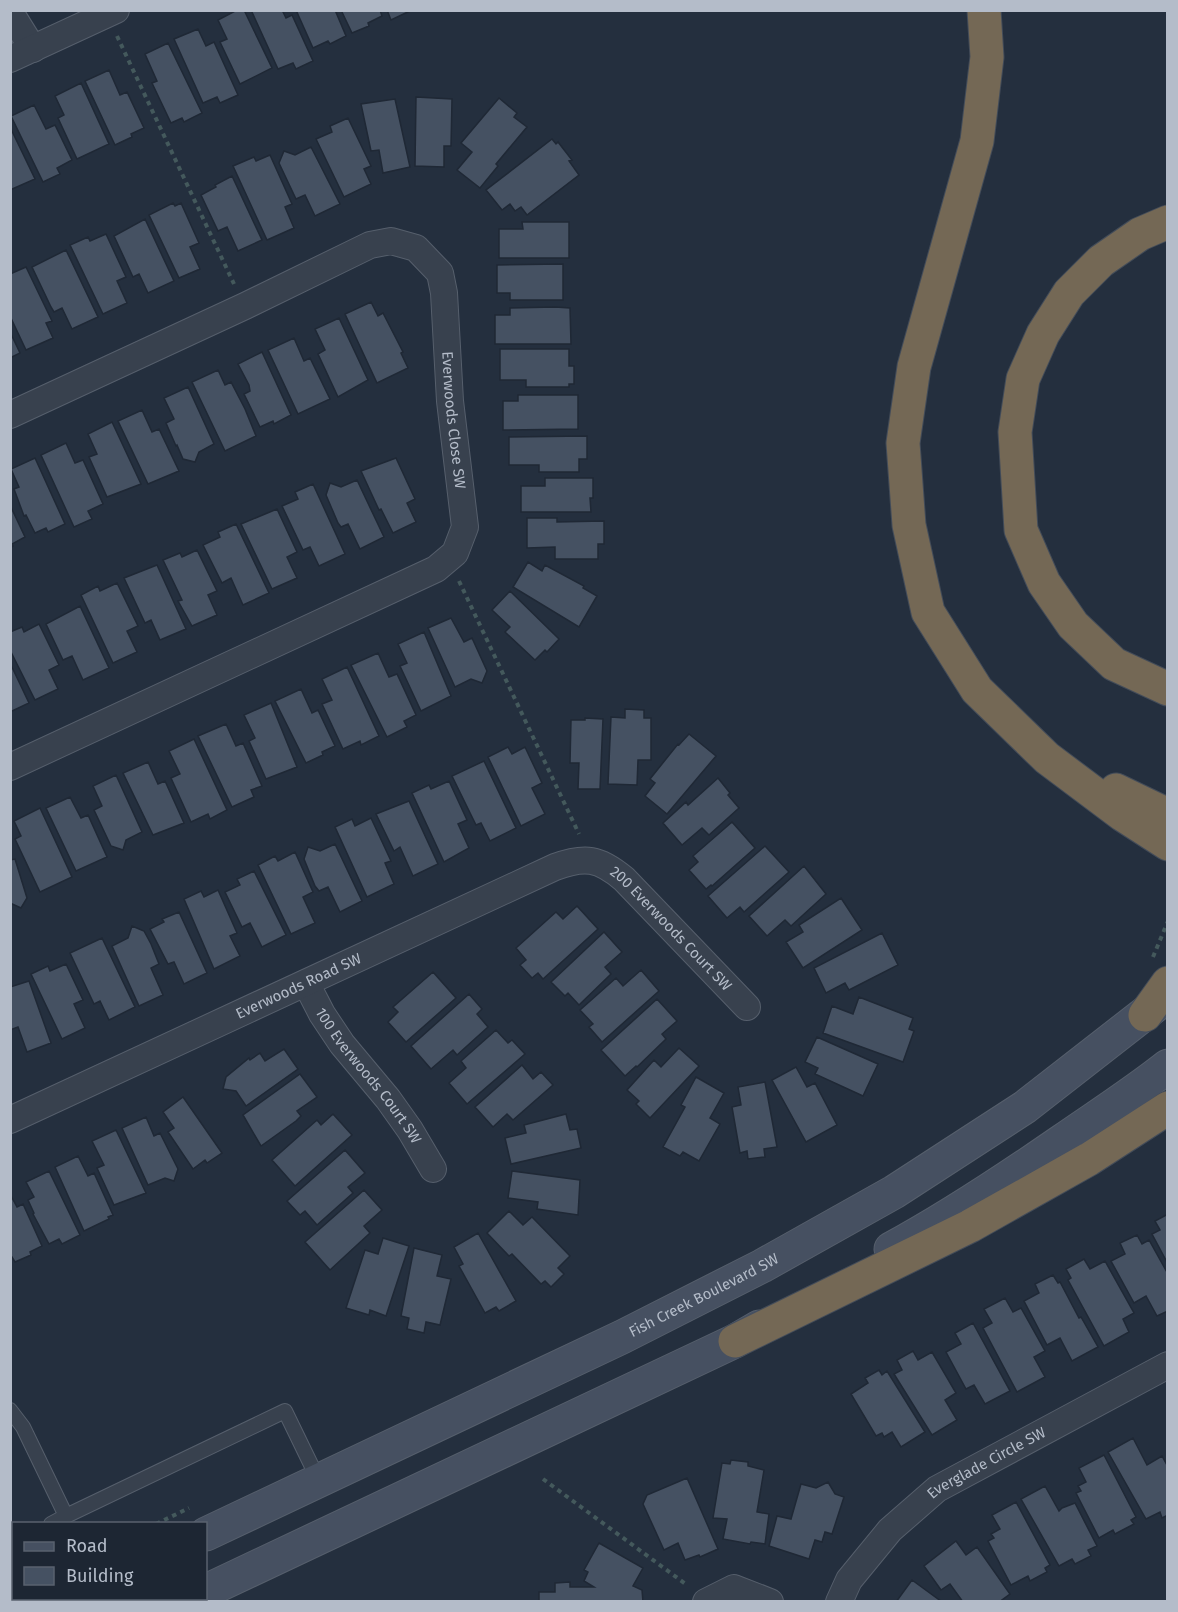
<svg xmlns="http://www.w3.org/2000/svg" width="1178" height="1612" font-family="'Fira Sans',sans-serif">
<rect width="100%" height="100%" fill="#242f3e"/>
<path fill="#455162" stroke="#1f2835" stroke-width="1.5" d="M237 10H244L272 68 240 84 220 42 227 39 218 20Z
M251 10H282L286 18 292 15 313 61 296 69 293 63 278 69Z
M296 10H335L346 36 330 44 328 41 313 48Z
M341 10H380L382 16 368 23 369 26 352 33Z
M387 10H412L391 20Z
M198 29 206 46 214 42 238 95 220 103 217 97 203 103 174 39Z
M168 43 202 113 184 122 182 118 171 123 152 83 157 81 145 54Z
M109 70 120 95 127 92 144 128 131 134 132 137 115 145 85 81Z
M81 83 109 144 77 159 58 118 64 115 55 96Z
M416 97 452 99 451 146H444V167L415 166Z
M499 98 517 113 514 117 527 127 496 164 498 166 480 188 457 170 472 152 461 143Z
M395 99 410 167 383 173 379 150 371 151 361 104Z
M34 105 46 129 55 125 72 160 57 168 60 174 43 182 11 116Z
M348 118 371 166 364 169 371 184 344 197 316 139 332 132 330 126Z
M10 127 35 179 10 190Z
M552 139 556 144 558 142 572 160 569 161 579 175 527 215 521 207 515 211 510 204 502 210 486 190Z
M311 147 340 204 315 216 305 195 296 199 279 163 284 151 295 155Z
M270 155 292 204 285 207 294 228 267 240 233 166 254 157 256 161Z
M232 176 262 240 238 251 227 227 218 231 201 195 216 187 215 185Z
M173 203 175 206 181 203 199 243 190 247 200 269 179 278 149 215Z
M145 219 174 281 148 293 139 274 133 277 114 236Z
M522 222H569V258H499V229H523Z
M106 234 126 277 117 281 127 303 103 314 70 245 88 237 90 241Z
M66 250 98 317 72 329 62 308 54 312 51 307 32 267Z
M563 264V300H510V293H497V265Z
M26 267 52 321 46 323 53 338 26 350 10 316V274Z
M371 302 378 316 383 313 403 352 401 353 408 368 377 383 345 314Z
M555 307 570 308 571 344H495V315H510V308Z
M339 318 368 380 338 397 318 354 325 350 315 329Z
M10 332 20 353 10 358Z
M294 338 304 361 310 358 330 399 298 414 268 350Z
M500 349H569V366H574V384H569V387H526V380H500Z
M262 352 291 415 274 424 273 421 260 427 244 394 250 391 249 385 238 364Z
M218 370 225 385 231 382 245 409 256 436 225 451 192 382Z
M188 387 214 444 199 452 195 462 183 459 177 445 176 446 166 423 174 419 164 398Z
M518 395H578V429L503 430V401H518Z
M142 410 152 432 159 429 179 471 148 484 118 421Z
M112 422 141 484 107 497 89 457 97 454 88 434Z
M587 436V459H579V472H539V465H509V437Z
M66 443 75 463 83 460 103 504 88 511 92 519 74 527 41 455Z
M35 458 65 524 48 532 46 528 35 533 26 515 24 516 14 489 19 487 11 469Z
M396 458 415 499 407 503 416 522 393 533 381 509 379 510 361 471Z
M545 478H593V498H590L591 512H521V486H545Z
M357 480 384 537 360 549 348 524 341 527 338 523 326 495 330 483 341 487Z
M313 484 345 554 319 566 310 547 303 550 282 506 298 499 295 492Z
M10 505 25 537 12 544 13 546 10 548Z
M277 509 297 552 287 557 297 578 272 589 241 524Z
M527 518H557V522L604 521V544H598V559H555V547L527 548Z
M236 524 269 593 243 605 231 578 222 583 203 545 220 537 218 532Z
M197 550 217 591 208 595 217 615 192 626 178 601 182 600 163 560 180 553 182 557Z
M528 562 542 571 545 565 584 586 583 588 597 596 579 627 513 587Z
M157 565 186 629 160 640 151 620 145 623 124 578Z
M117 583 138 626 127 631 137 652 113 663 81 595 98 586 100 591Z
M510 591 559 639 547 652 545 650 535 660 505 632 510 627 492 610Z
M80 606 109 668 83 680 72 656 63 660 46 624Z
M451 618 464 642 472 638 487 671 482 683 471 679 455 687 428 628Z
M39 624 59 665 49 670 58 689 35 700 10 650V632L22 627 24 632Z
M424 632 451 696 421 711 400 666 407 663 398 644Z
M378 653 389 677 397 674 416 715 404 721 407 727 387 737 351 665Z
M10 663 29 703 10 712Z
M347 667 379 736 361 745 360 741 343 749 322 704 332 700 322 679Z
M301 689 312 713 318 710 335 746 322 752 323 755 306 763 275 701Z
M271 703 297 767 266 779 249 741 255 738 244 715Z
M625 709 644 710V718H651V760H638L637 785 608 784 611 717 625 718Z
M585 718 603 719 600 789H578L579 763H570L571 720H585Z
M226 724 236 746 243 743 262 786 251 790 254 797 232 807 198 736Z
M689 734 716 756 667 814 645 796 655 783 650 779 678 744 679 745Z
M194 739 227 810 210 819 208 814 191 822 171 778 180 774 169 751Z
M508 747 512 754 525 747 542 783 532 788 545 814 521 826 488 757Z
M484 761 516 828 490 841 481 823 476 825 452 776Z
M148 762 158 784 165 781 184 823 153 835 123 773Z
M116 775 142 832 126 840 123 850 111 846 94 810 102 806 93 786Z
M718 778 730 793 728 795 739 808 709 835 702 828 682 845 663 823 686 802 688 805Z
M449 781 467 820 458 824 469 848 444 862 412 793 429 785 431 789Z
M70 797 81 818 88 815 107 857 76 871 46 808Z
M409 801 438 864 413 876 400 847 394 851 376 814Z
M40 808 72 877 40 892 15 839 21 836 14 821Z
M371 818 391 861 385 863 394 884 367 897 335 827 352 819 355 826Z
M732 822 755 848 712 886 711 885 706 889 689 870 698 862 693 856Z
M335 844 362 901 340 912 328 887 319 891 315 886 304 859 308 847 320 851Z
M765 846 789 872 744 912 740 907 727 918 708 896Z
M295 852 313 892 303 897 315 923 291 934 258 865 275 856 278 861Z
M15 859 27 898 21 908 10 903V860Z
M804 866 826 894 791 926 785 920 767 936 749 916Z
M254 871 286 935 262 947 250 923 242 927 225 892 240 885 237 879Z
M218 890 237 933 230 936 240 956 214 969 184 899 201 891 204 897Z
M841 898 862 930 803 968 786 942 803 932 799 925Z
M577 906 598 929 543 979 538 973 532 978 520 965 526 960 516 948 556 912 563 919Z
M179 912 207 973 184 984 174 962 168 964 150 929 164 922 162 919Z
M132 926 144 931 151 944 159 964 151 968 163 995 139 1006 112 946 128 938Z
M604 932 622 952 605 967 611 974 579 1005 568 993 565 996 551 982Z
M882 933 898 965 849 990 845 983 826 993 814 968Z
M102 938 135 1007 109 1020 100 1001 94 1004 70 953Z
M66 964 83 1000 74 1004 85 1028 62 1039 31 974 48 966 50 971Z
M641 970 659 991 602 1042 589 1027 593 1024 580 1010 616 978 623 986Z
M433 972 456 998 406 1042 388 1022 398 1012 393 1007Z
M29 981 51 1043 27 1052 18 1027 10 1030V987Z
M469 994 482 1009 477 1014 488 1027 457 1055 453 1050 431 1069 411 1046Z
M859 997 913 1018 909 1029 914 1031 903 1062 823 1033 832 1006 853 1014Z
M657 999 677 1021 662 1034 666 1039 637 1067 636 1066 625 1076 601 1050Z
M496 1030 508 1043 512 1040 525 1054 467 1104 449 1083 466 1068 461 1061Z
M817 1037 878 1064 863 1096 815 1074 818 1068 805 1062Z
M679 1048 699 1066 650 1118 636 1104 639 1101 627 1090 654 1060 661 1067Z
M284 1049 298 1069 246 1106 236 1091 223 1089 226 1077 249 1058 250 1060 260 1053 265 1061Z
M522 1065 533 1079 541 1072 553 1085 513 1120 507 1114 493 1127 475 1107Z
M796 1067 807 1087 815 1083 837 1125 806 1142 772 1080Z
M300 1074 317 1097 297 1111 301 1116 296 1121 261 1146 243 1115Z
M696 1077 724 1093 710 1118 720 1124 699 1161 683 1152 680 1156 663 1147 685 1107 681 1105Z
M765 1082 777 1147 764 1149 765 1157 748 1159 747 1151 740 1153 732 1107 741 1105 738 1087Z
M183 1097 222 1153 207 1163 205 1160 193 1169 168 1132 174 1128 163 1112Z
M333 1114 352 1135 295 1186 272 1160 317 1120 321 1125Z
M566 1114 570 1130 577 1129 581 1148 511 1164 505 1138 526 1133 524 1125Z
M146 1117 154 1136 160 1133 178 1169 174 1181 165 1178 148 1185 122 1128Z
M116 1130 146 1193 114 1205 97 1168 104 1165 92 1141Z
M345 1150 365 1173 348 1187 353 1193 317 1225 305 1211 300 1215 287 1201Z
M78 1156 88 1176 94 1173 113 1215 108 1217 109 1219 84 1231 55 1167Z
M49 1171 80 1235 62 1244 59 1239 49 1244 33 1214 34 1213 28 1200 34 1197 26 1182Z
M512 1171 580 1180 578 1215 537 1209 538 1202 508 1198Z
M364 1190 382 1210 364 1226 370 1233 330 1270 305 1242Z
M10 1194 17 1207 23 1204 42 1246 30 1252 31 1255 15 1262 10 1254Z
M509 1211 523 1225 532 1217 570 1256 558 1268 564 1274 551 1287 545 1281 541 1284 512 1254 509 1256 487 1233Z
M1168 1214V1264L1152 1234 1160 1230 1155 1221Z
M478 1233 516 1301 499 1311 496 1307 485 1313 459 1266 463 1264 454 1247Z
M1137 1235 1142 1244 1149 1240 1168 1274V1311L1157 1316 1146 1296 1134 1303 1111 1261 1125 1254 1120 1243Z
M383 1238 409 1246 386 1316 370 1310 369 1315 346 1308 365 1250 378 1254Z
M414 1248 442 1255 437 1276 451 1279 440 1325 426 1322 424 1333 407 1329 409 1318 401 1316Z
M1084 1259 1090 1269 1105 1261 1134 1313 1123 1319 1129 1332 1104 1346 1068 1280 1071 1278 1066 1269Z
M1053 1275 1058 1283 1060 1282 1079 1318 1081 1317 1098 1347 1072 1361 1060 1338 1047 1345 1024 1301 1039 1293 1035 1284Z
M1005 1298 1013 1312 1021 1308 1045 1351 1034 1357 1045 1377 1017 1392 983 1328 992 1323 984 1309Z
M973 1323 1010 1391 985 1404 974 1385 966 1389 946 1352 961 1344 955 1333Z
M913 1351 918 1360 932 1352 956 1393 945 1400 957 1420 932 1435 894 1374 902 1370 897 1360Z
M879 1370 882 1375 887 1371 925 1432 901 1447 892 1432 884 1437 882 1433 876 1436 851 1394 868 1383 865 1378Z
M1133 1438 1147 1465 1162 1456 1168 1467V1515L1162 1518 1160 1512 1146 1519 1108 1452Z
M1104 1455 1136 1517 1131 1520 1134 1524 1115 1534 1113 1530 1099 1538 1076 1493 1081 1491 1078 1486 1086 1482 1079 1468Z
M731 1460 748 1462V1466L764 1470 757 1512 769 1514 765 1544 751 1542 750 1544 723 1539 727 1519 713 1518 722 1463 730 1464Z
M687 1478 718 1549 700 1557 699 1555 685 1560 678 1543 664 1550 643 1504 647 1495Z
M828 1482 835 1494 844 1497 832 1534 825 1532 822 1542 815 1540 809 1559 769 1546 777 1516 791 1519 801 1484 816 1488Z
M1045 1486 1059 1511 1062 1508 1075 1503 1097 1546 1088 1550 1091 1556 1075 1564 1072 1559 1059 1566 1021 1499Z
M1016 1502 1050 1565 1045 1568 1047 1572 1030 1581 1028 1576 1011 1585 988 1541 994 1538 991 1534 1000 1529 992 1515Z
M956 1541 966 1555 977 1547 1010 1594 999 1602H963L950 1584 941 1590 924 1566Z
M599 1543 643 1568 633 1586 642 1590 643 1602H539V1592H555V1583L570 1582V1587H594L584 1581 588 1572 584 1570Z
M912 1580 942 1602H896Z"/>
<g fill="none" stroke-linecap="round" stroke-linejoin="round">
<defs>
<path id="service" d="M10 1410 23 1427 66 1516 285 1411 318 1479
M51 1524 66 1516
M10 1543 14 1541"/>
<g id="minor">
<path d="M10 12 33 49"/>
<path d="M10 59 116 10"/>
<path id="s1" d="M10 415 245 306 370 245 391 241 416 248 440 273 444 293 450 401 465 527 455 553 436 569 10 767"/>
<path id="s2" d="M306 983 322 1014 342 1044 388 1099 410 1130 433 1169"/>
<path id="s3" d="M10 1120 555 867C585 856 599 858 624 879L747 1007"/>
<path d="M706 1602 734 1588 770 1602"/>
<path id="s4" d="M839 1602 849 1580 890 1530 937 1489 1168 1365"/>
</g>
<g id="secondary">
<path d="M891 1249C950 1217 1007 1179 1062 1141 1098 1116 1134 1093 1168 1066"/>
<path id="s5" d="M206 1534 622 1337 762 1266 894 1192 1025 1107 1166 997"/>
<path d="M206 1591 735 1341 759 1327"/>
<path d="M32 1602 41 1598"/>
</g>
<path id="motorway" d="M984 10 987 57 977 141 914 367 903 443 909 525 928 612 977 690 1047 758 1123 815 1168 844
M1168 222 1140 234 1101 261 1069 293 1043 334 1023 379 1015 432 1021 530 1044 583 1073 625 1114 664 1168 689
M1116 790 1168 815
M1145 1015 1168 983
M735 1341 970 1226 1089 1159 1168 1108"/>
</defs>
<use href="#service" stroke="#565f6c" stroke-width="16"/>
<use href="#minor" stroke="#565f6c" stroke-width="28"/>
<use href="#secondary" stroke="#565f6c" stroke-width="35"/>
<use href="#motorway" stroke="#434c59" stroke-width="35"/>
<path stroke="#44595c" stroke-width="4" stroke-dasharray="4.5 4.5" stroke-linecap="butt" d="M117 36 234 284
M459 581 579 834
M1153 957 1168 921
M543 1479 687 1585
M156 1524 189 1508"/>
<use href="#service" stroke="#38414e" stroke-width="14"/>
<use href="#minor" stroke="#38414e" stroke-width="26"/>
<use href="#secondary" stroke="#465061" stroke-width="33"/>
<use href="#motorway" stroke="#746855" stroke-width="33"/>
</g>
<g text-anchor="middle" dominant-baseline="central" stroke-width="4.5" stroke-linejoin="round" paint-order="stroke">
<g font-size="15" fill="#b4bcc9" stroke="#1d2633">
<text stroke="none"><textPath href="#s1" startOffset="628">Everwoods Close SW</textPath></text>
<text stroke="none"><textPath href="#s3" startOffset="744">200 Everwoods Court SW</textPath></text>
<text stroke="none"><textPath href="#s3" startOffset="318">Everwoods Road SW</textPath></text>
<text stroke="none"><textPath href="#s2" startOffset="112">100 Everwoods Court SW</textPath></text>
<text stroke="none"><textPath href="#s5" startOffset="552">Fish Creek Boulevard SW</textPath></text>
<text stroke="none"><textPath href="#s4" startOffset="207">Everglade Circle SW</textPath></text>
</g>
</g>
<rect width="1178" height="1612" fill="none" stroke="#b4bcc9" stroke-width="24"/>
<rect x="12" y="1522" width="195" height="78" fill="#1d2633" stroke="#59626f" stroke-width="1.5"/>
<rect x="24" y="1542" width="30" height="9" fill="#465061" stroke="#59626f" stroke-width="1.5"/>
<text x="66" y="1552" font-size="18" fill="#b4bcc9">Road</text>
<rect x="24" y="1567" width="30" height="18" fill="#455162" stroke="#59626f" stroke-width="1.5"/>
<text x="66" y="1582" font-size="18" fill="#b4bcc9">Building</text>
</svg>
